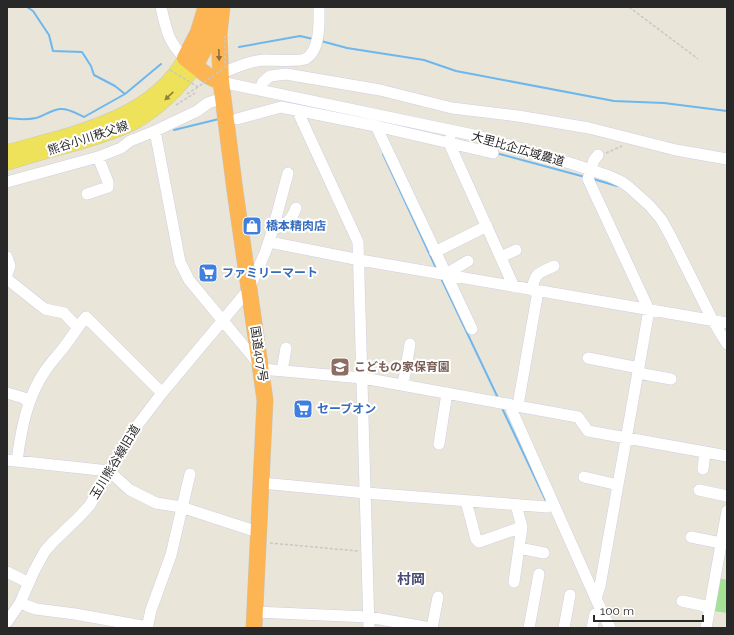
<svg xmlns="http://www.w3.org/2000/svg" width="734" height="635" font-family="Raleway,'Noto Sans JP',sans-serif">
<rect width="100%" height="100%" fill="#eae5d9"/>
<path fill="#a4e195" d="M719 578 727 580V613L713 611Z"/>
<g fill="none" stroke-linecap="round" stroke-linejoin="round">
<path stroke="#6cb7ed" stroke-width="2" d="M27 7 33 11 49 35 53 51 82 52 91 66 94 75 115 86 125 94
M321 41 347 48 424 60 456 71 614 101 664 103 727 111
M239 47 300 36 313 39
M7 118C15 119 27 120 36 118 44 116 51 110 60 109 69 108 77 114 84 117L125 94 161 64
M174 130 219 119
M496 153 585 177
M383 154 436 268
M593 179 617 186
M441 278 498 398
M502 408 547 503"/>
<defs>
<path id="minor" d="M161 7C166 28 168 43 185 58
M220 74C234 68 249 61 265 60 274 60 298 62 305 59 321 51 319 21 319 7
M221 82 478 136 573 164 609 176 622 182 629 187 650 206 661 219 670 235 713 321 727 344
M260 90 263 82 270 76 286 74 380 90 452 108 518 116 589 128 676 150 727 159
M297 110 358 242 369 628
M237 119 281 107 376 126 493 153
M376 126 472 329
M155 131 180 262 189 280 253 357 261 369 363 378 578 417 588 431 727 456
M450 139 449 143 514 287
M7 182 98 157 121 148 130 141 155 131 197 111 208 103 223 98
M87 194 108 187V182L98 157
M273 229C286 226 292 219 296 208
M269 242 360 260 727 323
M435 252 487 226
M7 257 10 266 7 275
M501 257 516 250
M446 274 468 261
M7 279 45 309 64 313 77 327
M532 290C535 272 538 274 554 266
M588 358 639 368
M282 371 286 348
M638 373 671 379
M403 385 410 344
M7 393 24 398 29 403
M509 404 596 599 610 628
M518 405 538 291
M439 444 447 393
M7 460 109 471 130 490 156 503 181 507 258 532
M17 461C21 430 27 397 45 371 51 362 58 355 64 347 72 337 78 326 86 317L162 393
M703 469 705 452
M584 477 618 485
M262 483 366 493 547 507 553 504
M699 490 727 496
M466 501 476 539 479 542 522 527
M691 537 721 543
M519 548 544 553
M7 572 29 583
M514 582 522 527 516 505
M596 599 600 586 649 310 588 179 594 160 598 155
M682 601 710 607
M20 603 36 609 75 614 148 627
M255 612 369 617 430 628
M7 622 20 603 34 571 45 551 53 542 79 517 90 505 127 439 162 393 249 289 265 253 273 229 288 173
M147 628 151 610 171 555 190 474
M432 628 438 597
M529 628 539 574
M564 628 570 595
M592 628 595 614
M706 628 727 511"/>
<path id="major" d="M7 152C69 134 151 120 185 58
M7 163C30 156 54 149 78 143 97 137 117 132 135 122 158 109 180 88 195 66"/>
<path id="highway" d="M206 7 198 33 185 58 208 76 221 82
M222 7 219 34 221 82 235 191 265 400 254 628
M195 66 203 51 215 20"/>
</defs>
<use href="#minor" stroke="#cecfe1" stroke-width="12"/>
<use href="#major" stroke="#c7c7c7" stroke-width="15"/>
<use href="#highway" stroke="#c7c7c7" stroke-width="17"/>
<path stroke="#c7c7c7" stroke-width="1.5" stroke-dasharray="3 2" stroke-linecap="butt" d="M629 7 698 59
M187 94 198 87
M176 105 195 93
M606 153 622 146
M270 543 358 551"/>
<use href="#minor" stroke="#fff" stroke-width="11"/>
<use href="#major" stroke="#eee25a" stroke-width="14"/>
<use href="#highway" stroke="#fcb552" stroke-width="16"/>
<path stroke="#c7c7c7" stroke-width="1.5" stroke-dasharray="3 2" stroke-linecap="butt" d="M170 70 198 87 225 67V36"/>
</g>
<defs><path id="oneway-solid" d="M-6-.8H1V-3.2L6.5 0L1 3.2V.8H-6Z"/></defs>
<use fill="#926e3d" href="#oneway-solid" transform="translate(219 55) rotate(88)"/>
<use fill="#8b8541" href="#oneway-solid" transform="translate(169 96) rotate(136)"/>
<defs>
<symbol id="shop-square" viewBox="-11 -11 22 22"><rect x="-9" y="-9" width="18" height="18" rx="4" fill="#3f7fe0" stroke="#fff"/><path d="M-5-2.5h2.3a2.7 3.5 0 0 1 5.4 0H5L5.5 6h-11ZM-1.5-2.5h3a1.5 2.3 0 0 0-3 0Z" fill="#fff"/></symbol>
<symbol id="supermarket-square" viewBox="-11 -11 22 22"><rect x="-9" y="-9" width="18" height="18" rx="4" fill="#3f7fe0" stroke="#fff"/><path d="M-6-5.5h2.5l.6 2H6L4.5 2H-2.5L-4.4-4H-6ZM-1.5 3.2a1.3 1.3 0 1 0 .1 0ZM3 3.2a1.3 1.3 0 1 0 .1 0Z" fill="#fff"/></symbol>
<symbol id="school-square" viewBox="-11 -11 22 22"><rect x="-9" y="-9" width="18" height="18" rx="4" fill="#8d6e63" stroke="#fff"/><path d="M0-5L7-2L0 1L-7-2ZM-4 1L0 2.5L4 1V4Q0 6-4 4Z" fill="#fff"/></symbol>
</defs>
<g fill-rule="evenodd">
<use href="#shop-square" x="241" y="215" width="22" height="22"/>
<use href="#supermarket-square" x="197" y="262" width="22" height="22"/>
<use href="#school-square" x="329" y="356" width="22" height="22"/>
<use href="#supermarket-square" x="292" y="398" width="22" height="22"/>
</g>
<g text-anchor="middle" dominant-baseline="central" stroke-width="4" stroke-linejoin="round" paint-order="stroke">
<g font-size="12" fill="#282828" stroke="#fff">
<text transform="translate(88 138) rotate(-18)">熊谷小川秩父線</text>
<text transform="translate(518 149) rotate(16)">大里比企広域農道</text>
<text transform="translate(259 354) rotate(81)">国道407号</text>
<text transform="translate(115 462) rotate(-59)">玉川熊谷線旧道</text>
</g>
<g font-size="12" font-weight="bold" fill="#366cbe" stroke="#fff" text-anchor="start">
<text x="266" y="226">橋本精肉店</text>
<text x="222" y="273">ファミリーマート</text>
<text x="317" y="409">セーブオン</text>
</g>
<g font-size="12" font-weight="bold" fill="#785e54" stroke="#fff" text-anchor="start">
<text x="354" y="367">こどもの家保育園</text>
</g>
<g font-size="14" font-weight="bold" fill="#494a77" stroke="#fff">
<text x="411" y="579">村岡</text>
</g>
</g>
<rect width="734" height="635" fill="none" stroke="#282828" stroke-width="16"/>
<path d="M594 615v6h109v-6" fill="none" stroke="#282828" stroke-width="2"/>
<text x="600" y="615" font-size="12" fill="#282828" stroke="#ffffff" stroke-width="3" paint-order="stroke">100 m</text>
</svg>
